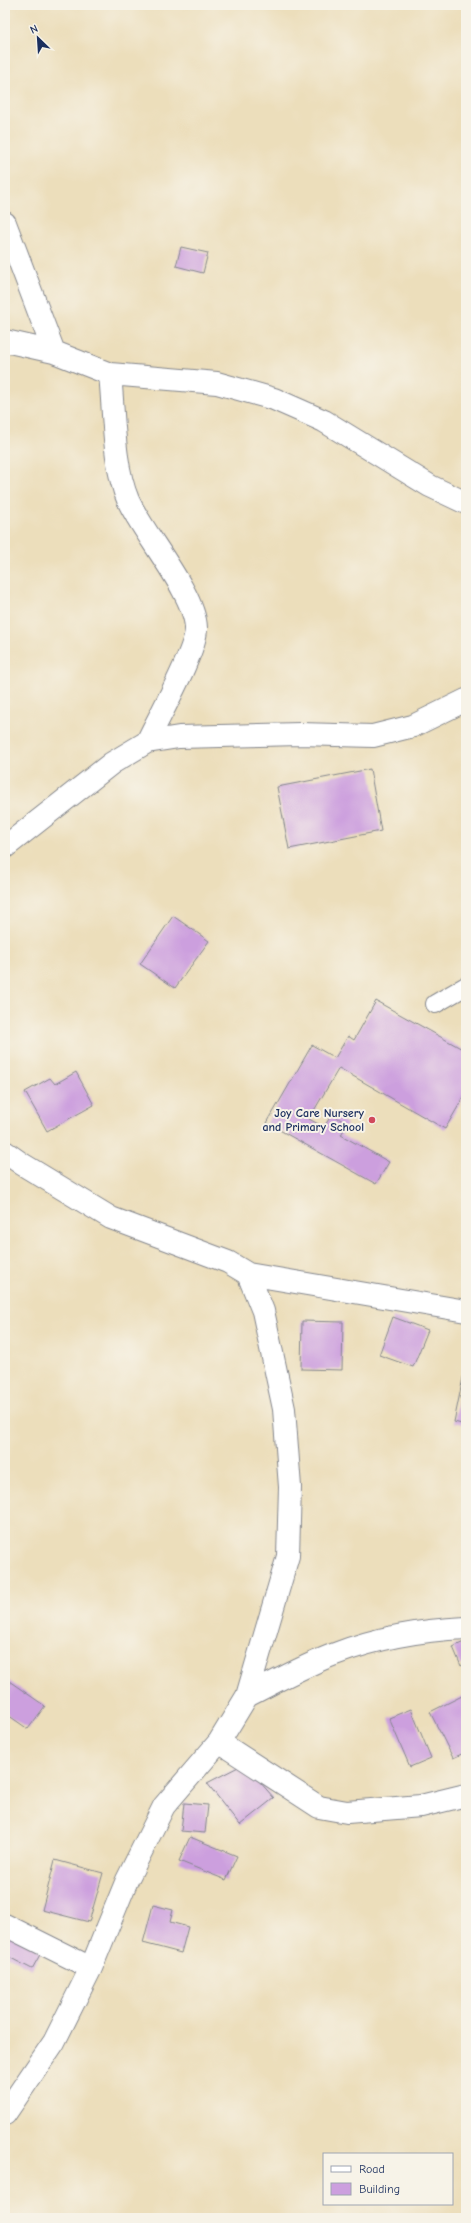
<svg xmlns="http://www.w3.org/2000/svg" width="471" height="2223" font-family="'Comic Neue',sans-serif">
<rect width="100%" height="100%" fill="#f7f3e8"/>
<filter id="ink" filterUnits="userSpaceOnUse"><feTurbulence type="fractalNoise" baseFrequency=".025" numOctaves="2"/><feDisplacementMap in="SourceGraphic" scale="8" xChannelSelector="R" yChannelSelector="G"/><feConvolveMatrix kernelMatrix="1 2 1 2 8 2 1 2 1" color-interpolation-filters="sRGB"/></filter>
<filter id="wash" filterUnits="userSpaceOnUse"><feTurbulence type="fractalNoise" baseFrequency=".012" numOctaves="4" result="noise"/><feDisplacementMap in="SourceGraphic" scale="16" xChannelSelector="R" yChannelSelector="G"/><feGaussianBlur stdDeviation="0.9" result="paint"/><feColorMatrix in="noise" values="0 0 0 0 0 0 0 0 0 0 0 0 0 0 0 0 0 1.4 0 .05"/><feComposite in="paint" operator="in"/></filter>
<g filter="url(#wash)">
<rect width="100%" height="100%" fill="#ecdebb"/>
<g id="blocks">
<path fill="#cc9fde" d="M181 247 208 253 203 273 176 266Z
M370 769 381 831 289 849 277 787Z
M173 916 209 941 175 988 140 964Z
M376 1001 466 1051V1093L445 1129 339 1068 309 1119 324 1127 332 1114 347 1124 341 1135 389 1162 376 1184 267 1123 312 1045 335 1058 348 1036 354 1040Z
M76 1072 94 1105 47 1131 25 1092 50 1078 55 1084Z
M393 1317 428 1330 413 1367 379 1355Z
M302 1321 343 1322 342 1370 301 1369Z
M465 1368H466V1425L454 1422Z
M466 1641V1663L461 1666 453 1647Z
M9 1681 45 1706 28 1729 5 1713V1687Z
M466 1694V1752L453 1758 430 1712Z
M411 1709 431 1758 410 1767 389 1718Z
M244 1764 274 1798 240 1825 207 1783Z
M184 1803 208 1805 205 1833 181 1831Z
M190 1837 237 1856 226 1880 179 1861Z
M55 1860 103 1873 89 1922 42 1910Z
M153 1905 173 1910 170 1922 188 1927 181 1953 143 1943Z
M5 1931 42 1951 32 1969 5 1955Z"/>
</g>
</g>
<g filter="url(#ink)">
<use href="#blocks" fill-opacity="0" stroke="#84868c" stroke-width="1"/>
<g fill="none" stroke-linecap="round" stroke-linejoin="round">
<defs>
<path id="lane" d="M435 1004 466 986"/>
<path id="street" d="M5 223 54 352
M5 341 54 352 110 374 217 383 274 399 324 421 430 486 466 503
M110 374C114 413 113 465 128 500 143 534 195 593 196 628 197 650 158 718 147 742
M5 847 112 763 147 742 179 737 300 734 373 736 413 726 466 700
M5 1152 22 1164 111 1218 228 1262 248 1274 263 1311 284 1409 290 1487 288 1556 247 1696 219 1742 164 1806 127 1880 91 1968 54 2042 5 2114
M248 1274 466 1311
M247 1696C275 1682 305 1665 335 1654 376 1638 422 1630 466 1628
M219 1742 319 1807 347 1812 421 1806 466 1795
M5 1925 91 1968"/>
</defs>
<use href="#lane" stroke="#84868c" stroke-width="20"/>
<use href="#street" stroke="#84868c" stroke-width="24"/>
<use href="#lane" stroke="#fff" stroke-width="18"/>
<use href="#street" stroke="#fff" stroke-width="22"/>
</g>
</g>
<circle fill="#d1495b" stroke="#f7f3e8" stroke-width="1.5" cx="372" cy="1120" r="4"/>
<g text-anchor="middle" dominant-baseline="central" stroke-width="4" stroke-linejoin="round" paint-order="stroke">
<g font-size="12" font-weight="bold" fill="#1b2f5e" stroke="#f7f3e8" text-anchor="end">
<text x="364" y="1113">Joy Care Nursery<tspan x="364" dy="14">and Primary School</tspan></text>
</g>
</g>
<rect width="471" height="2223" fill="none" stroke="#f7f3e8" stroke-width="20"/>
<rect x="323" y="2153" width="130" height="52" fill="#f7f3e8" stroke="#9fa5b1"/>
<rect x="331" y="2166" width="20" height="6" fill="#ffffff" stroke="#9fa5b1"/>
<text x="359" y="2173" font-size="12" fill="#1b2f5e">Road</text>
<rect x="331" y="2183" width="20" height="12" fill="#cc9fde" stroke="#9fa5b1"/>
<text x="359" y="2193" font-size="12" fill="#1b2f5e">Building</text>
<g transform="translate(38 38) rotate(335)" stroke="#f7f3e8" stroke-width="3" paint-order="stroke">
<path d="M0-3L7 15L0 10L-7 15Z" fill="#1b2f5e"/>
<text y="-6" font-size="11" font-weight="bold" text-anchor="middle" fill="#1b2f5e">N</text>
</g>
</svg>
